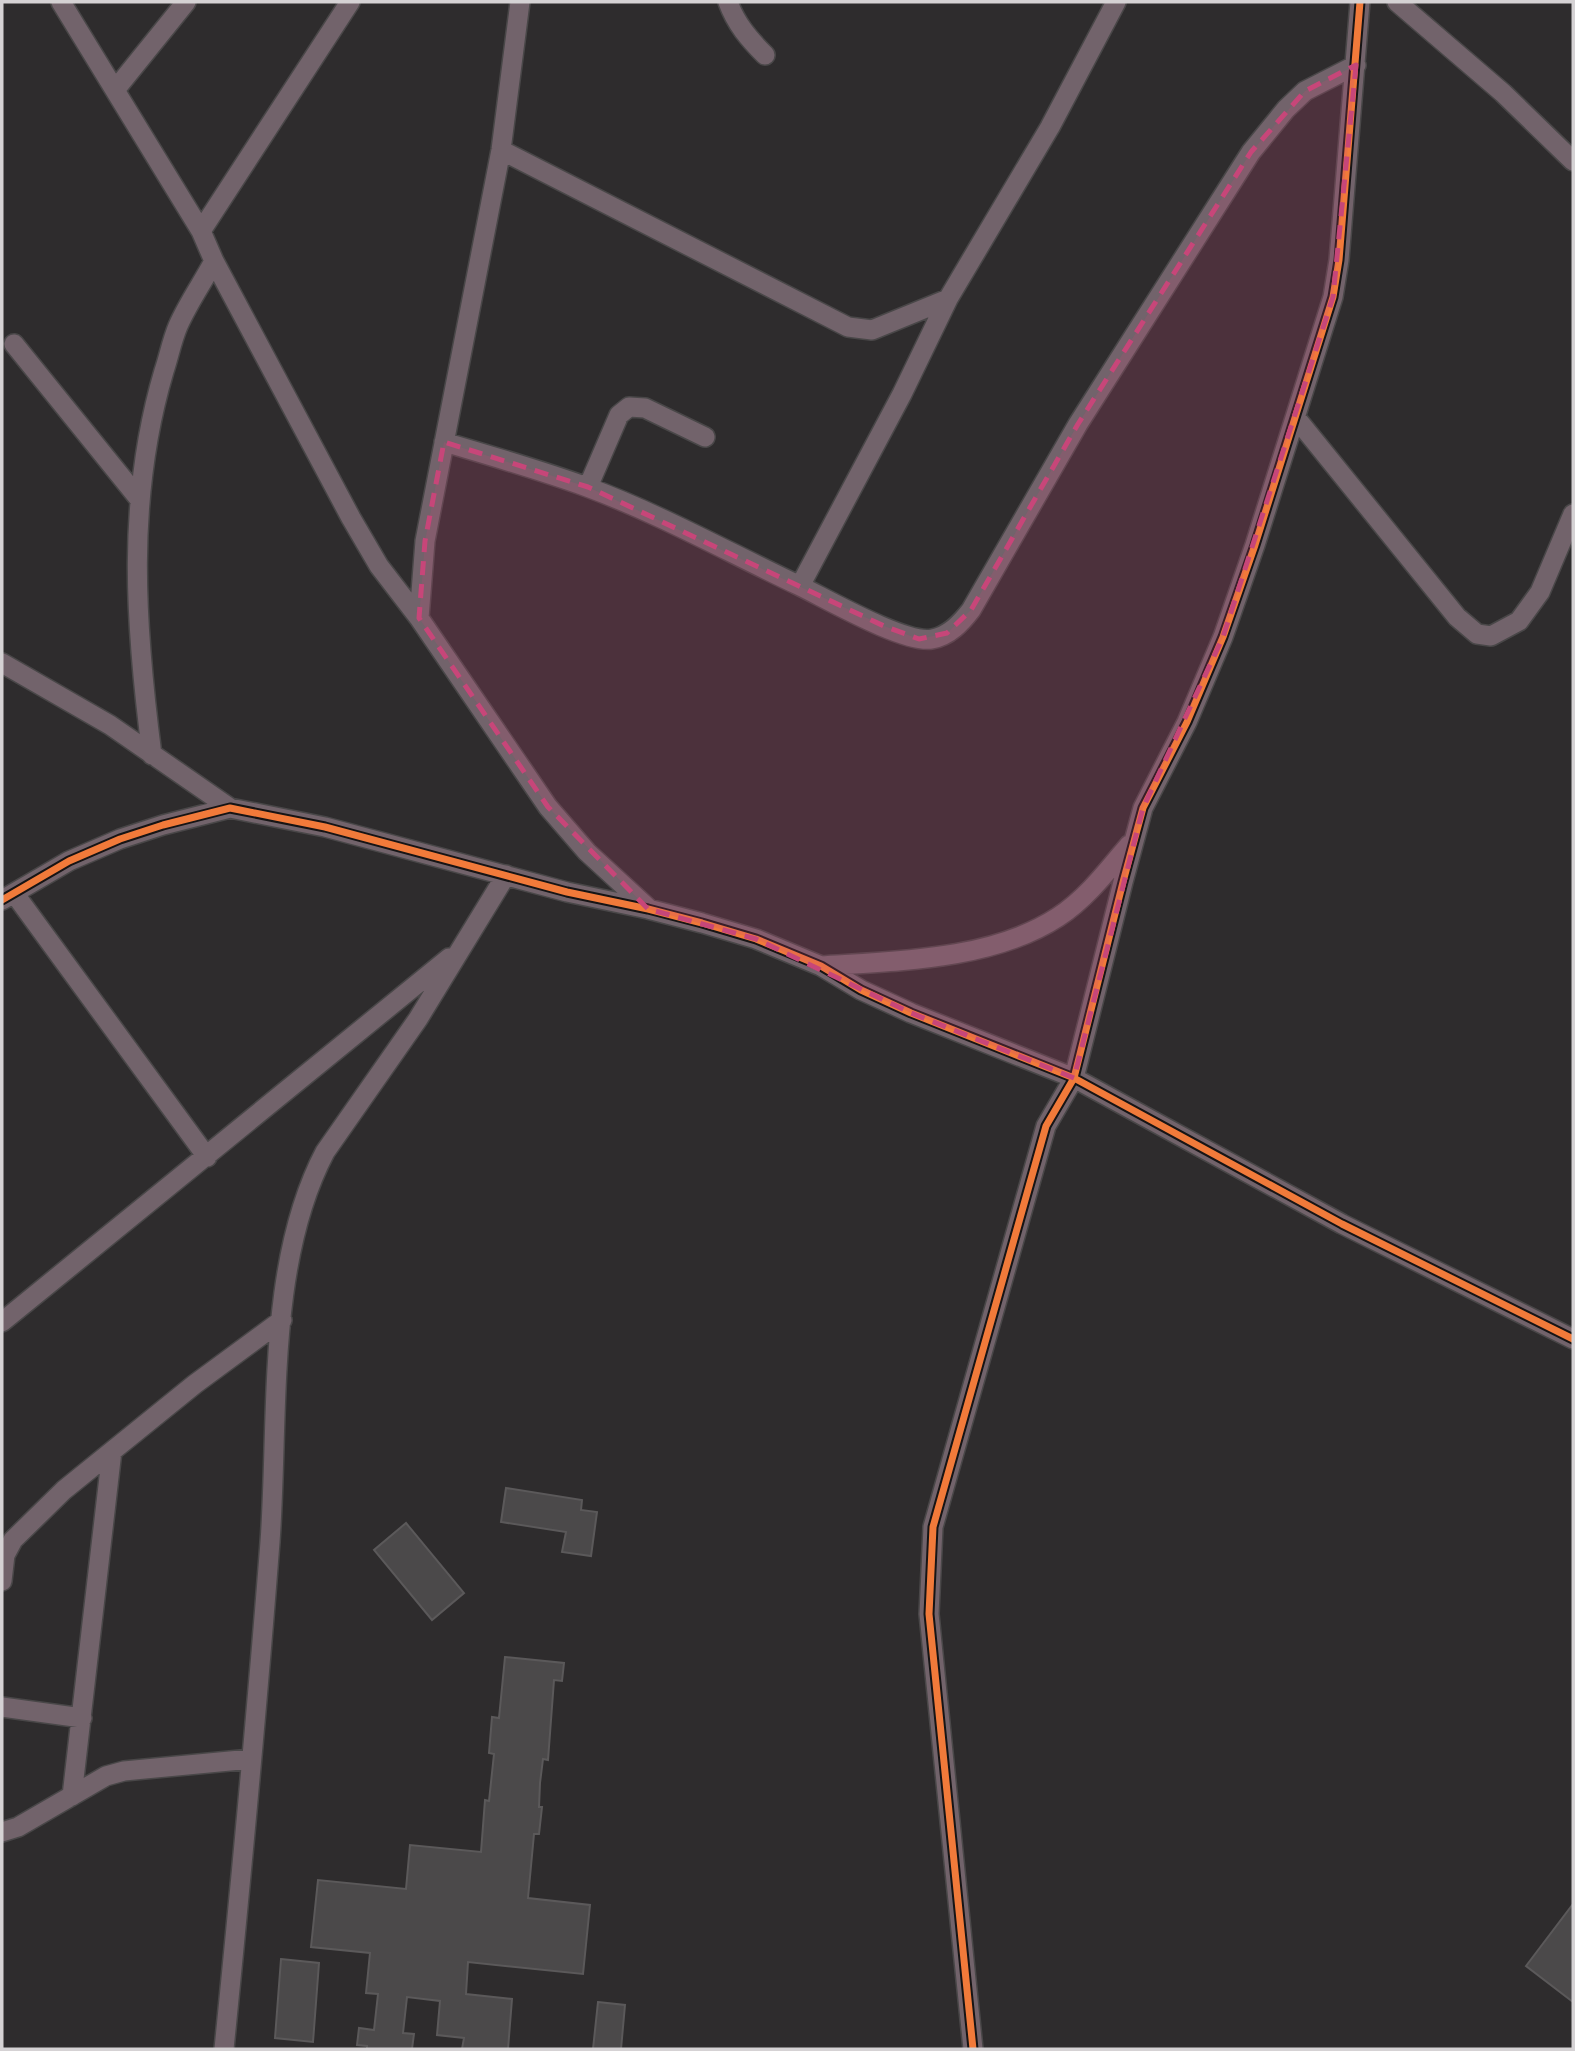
<svg xmlns="http://www.w3.org/2000/svg" width="1575" height="2051" font-family="'Titillium Web',sans-serif">
<rect width="100%" height="100%" fill="#2e2c2d"/>
<path fill="#4b494a" stroke="#5b595a" stroke-width="2" d="M506 1488 582 1500 581 1510 597 1512 591 1556 562 1552 566 1532 501 1522Z
M406 1523 464 1593 432 1620 374 1550Z
M505 1657 564 1663 562 1681 554 1680 548 1760 543 1759 540 1783 539 1807H542L539 1834H534L528 1898 590 1905 583 1974 468 1962 466 1994 512 1999 508 2049H462L464 2038 437 2035 440 2001 407 1997 403 2033 414 2034 412 2049H367V2046L357 2045 359 2028 374 2030 378 1994 366 1993 370 1953 311 1947 318 1880 406 1889 410 1845 481 1852 485 1800 489 1801 494 1754 489 1753 492 1717 499 1718Z
M1573 1904V2002L1526 1966Z
M281 1959 319 1963 313 2042 275 2038Z
M598 2002 625 2005 621 2049H593Z"/>
<g fill="none" stroke-linecap="round" stroke-linejoin="round">
<defs>
<path id="minor" d="M61 2 201 231 214 261 351 518 379 566 419 618
M520 2 501 150 425 541 419 618 548 807 587 852 648 908
M728 2C736 24 749 39 765 55
M1397 2 1503 93 1573 161
M115 90 186 2
M501 150 848 327 872 330 948 299
M201 231 350 2
M14 344 140 500
M1296 418 1457 617 1477 634 1491 636 1519 621 1540 592 1573 514
M444 442C492 456 540 470 587 487 660 514 730 553 800 586L902 394 948 299 1050 127 1116 2
M588 487 619 415 629 407 645 408 705 437
M800 586C827 599 905 644 932 639 949 636 961 623 971 610L1078 424 1251 152 1286 109 1305 91 1356 65
M2 663 110 725 230 808
M152 755C135 625 126 499 164 371 169 356 172 340 178 326 188 303 203 282 214 261
M14 893 207 1157
M2 900 69 861 120 839 163 825 230 808 325 827 567 892 648 909 702 923 756 939 821 966 861 990 911 1013 1074 1078 1342 1224 1573 1339
M821 966C898 961 992 960 1058 917 1086 899 1108 870 1129 845
M2 1322 449 958
M2 1581 5 1555 13 1540 64 1490 195 1384 282 1320
M2 1707 82 1718
M72 1796 112 1451
M2 1832 18 1827 106 1776 124 1771 251 1759
M224 2049C241 1880 257 1711 270 1542 279 1418 266 1264 325 1152L418 1019 506 875
M973 2049 929 1614 933 1527 1046 1126 1074 1078 1123 882 1143 808 1187 722 1223 637 1255 545 1333 297 1339 260 1360 2"/>
</defs>
<use href="#minor" stroke="#494748" stroke-width="22"/>
<use href="#minor" stroke="#72636b" stroke-width="19"/>
<defs>
<path id="cycleway" d="M2 900 69 861 120 839 163 825 230 808 325 827 567 892 648 909 702 923 756 939 821 966 861 990 911 1013 1074 1078 1342 1224 1573 1339
M973 2049 929 1614 933 1527 1046 1126 1074 1078 1123 882 1143 808 1187 722 1223 637 1255 545 1333 297 1339 260 1360 2"/>
</defs>
<use href="#cycleway" stroke="#161415" stroke-width="11"/>
<use href="#cycleway" stroke="#f17a3a" stroke-width="7"/>
</g>
<path fill="#c74679" fill-opacity="0.2" stroke="#c74679" stroke-width="5" stroke-dasharray="14 9" stroke-linejoin="round" d="M1356 65 1333 297 1223 637 1143 808 1074 1078 911 1013 756 939 648 909 548 807 419 618 425 541 444 442 588 487 884 626 919 639 947 633 971 610 1078 424 1251 152 1305 91Z"/>
<rect width="1575" height="2051" fill="none" stroke="#d5d2d4" stroke-width="7"/>
</svg>
